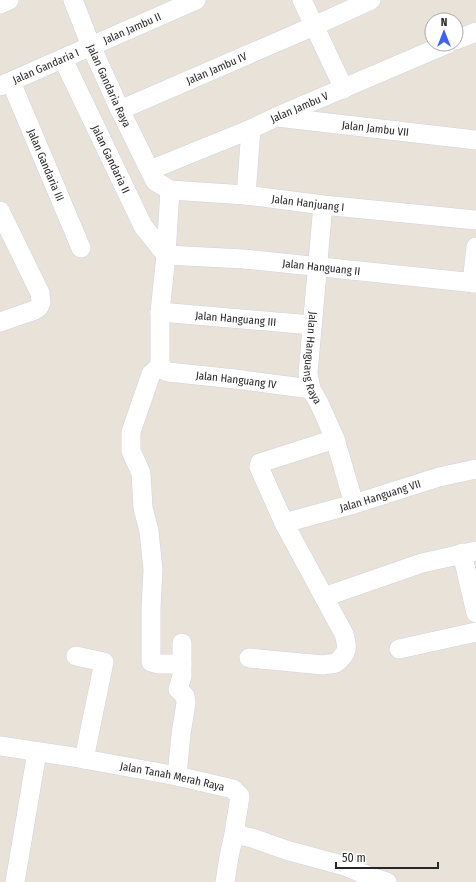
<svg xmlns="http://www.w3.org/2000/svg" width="476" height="882" font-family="'Fira Sans Condensed',sans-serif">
<rect width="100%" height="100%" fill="#e9e2d9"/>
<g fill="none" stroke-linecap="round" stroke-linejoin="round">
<defs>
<g id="minor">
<path id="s1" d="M73 0 91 46 120 110 155 181 170 190 246 195 323 205 476 220"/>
<path d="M302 0 344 89"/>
<path d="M0 4 9 0"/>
<path d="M456 40 476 32"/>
<path id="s2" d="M63 59 143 226 166 255 244 259 476 283"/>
<path id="s3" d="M11 82 81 248"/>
<path id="s4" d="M0 86 196 0"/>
<path id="s5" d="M120 110 314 26 371 0"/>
<path id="s6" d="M277 117 476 140"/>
<path id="s7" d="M150 170 251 129 276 117 447 44"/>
<path id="s8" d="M170 190 166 255 160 312V363L162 369 168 372 235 379 311 389"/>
<path d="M246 195 251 129"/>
<path id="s9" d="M323 205 308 373 311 389 319 403 335 439 354 504"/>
<path d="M0 211 40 293 41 302 39 307 35 310 0 322"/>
<path d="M472 283 476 247"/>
<path id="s10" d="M160 312 312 325"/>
<path d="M161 365 151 374 131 432V451L141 473 143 508 149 531 153 570 151 608V662L159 664H182V676L178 689 185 696 186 703 181 734 177 776"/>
<path id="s11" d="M284 523 354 504 439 477 476 469"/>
<path d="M462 553 476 613"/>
<path d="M324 597 422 563 476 551"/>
<path d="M182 643V664"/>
<path d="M399 649 476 632"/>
<path d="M76 656 104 662 84 759"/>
<path d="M249 658 323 665 336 663C348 653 348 648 344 634L284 523 259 467 260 463 335 439"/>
<path id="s12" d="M0 746 73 757 177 776 233 789 240 796 234 834 252 838 286 850 345 866 371 877 387 882"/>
<path d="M15 882 37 752"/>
<path d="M225 882 229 857 234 834"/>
</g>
</defs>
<use href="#minor" stroke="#ced2df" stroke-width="20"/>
<use href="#minor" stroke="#fff" stroke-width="19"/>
</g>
<g text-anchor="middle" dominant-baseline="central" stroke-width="4" stroke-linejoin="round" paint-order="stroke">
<g font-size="11" fill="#272727" stroke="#fff">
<text stroke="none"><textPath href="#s4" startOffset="144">Jalan Jambu II</textPath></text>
<text stroke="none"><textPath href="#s4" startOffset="50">Jalan Gandaria I</textPath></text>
<text stroke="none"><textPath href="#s5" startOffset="105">Jalan Jambu IV</textPath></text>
<text stroke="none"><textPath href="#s1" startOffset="93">Jalan Gandaria Raya</textPath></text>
<text stroke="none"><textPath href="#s7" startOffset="162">Jalan Jambu V</textPath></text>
<text stroke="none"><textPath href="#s6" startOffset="99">Jalan Jambu VII</textPath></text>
<text stroke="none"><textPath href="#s2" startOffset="111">Jalan Gandaria II</textPath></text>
<text stroke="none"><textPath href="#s3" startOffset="90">Jalan Gandaria III</textPath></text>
<text stroke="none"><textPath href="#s1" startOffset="355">Jalan Hanjuang I</textPath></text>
<text stroke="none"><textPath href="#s2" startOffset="378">Jalan Hanguang II</textPath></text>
<text stroke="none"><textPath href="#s10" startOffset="76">Jalan Hanguang III</textPath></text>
<text stroke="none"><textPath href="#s9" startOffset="154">Jalan Hanguang Raya</textPath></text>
<text stroke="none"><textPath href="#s8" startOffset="255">Jalan Hanguang IV</textPath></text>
<text stroke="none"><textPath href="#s11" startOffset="100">Jalan Hanguang VII</textPath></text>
<text stroke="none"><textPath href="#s12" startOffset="175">Jalan Tanah Merah Raya</textPath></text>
</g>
</g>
<g transform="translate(444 32)"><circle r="19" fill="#ffffff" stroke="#a9a9a9"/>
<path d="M0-3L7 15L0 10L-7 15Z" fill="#3f63f0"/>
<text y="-6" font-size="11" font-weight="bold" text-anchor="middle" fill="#272727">N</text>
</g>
<path d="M336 862v6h102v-6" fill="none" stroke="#272727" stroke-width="2"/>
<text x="342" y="862" font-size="12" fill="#272727" stroke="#ffffff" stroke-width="3" paint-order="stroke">50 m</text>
</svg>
